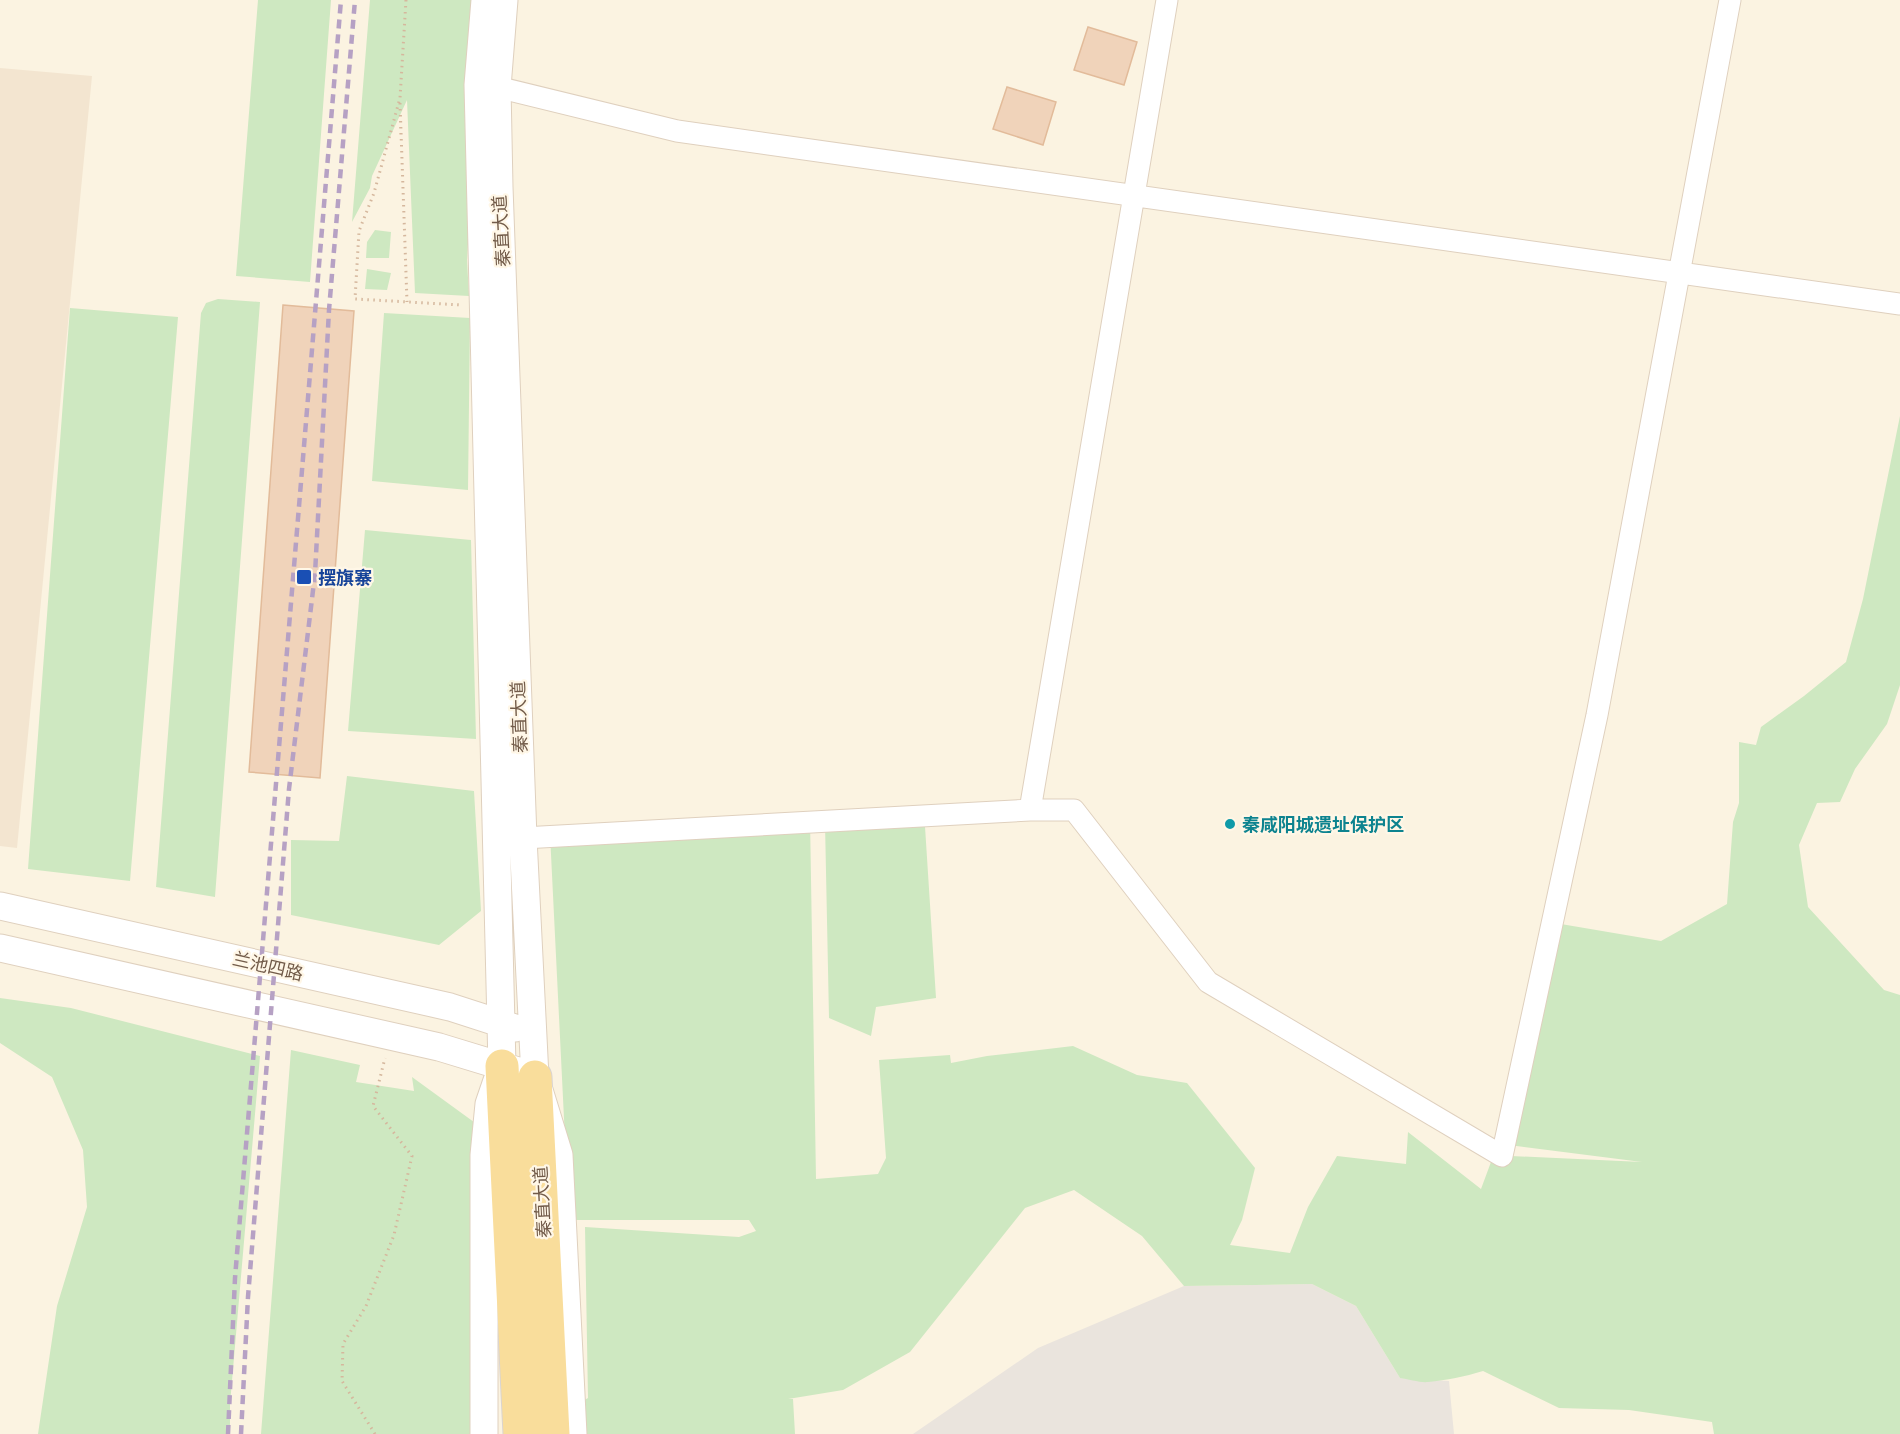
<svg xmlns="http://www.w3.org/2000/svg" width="1900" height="1434" font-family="Inter,'Noto Sans SC',sans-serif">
<rect width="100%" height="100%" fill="#fbf3e1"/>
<path fill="#f3e5d0" d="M0 68 92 76 17 848 0 846Z"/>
<path fill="#eae4dd" d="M1312 1284 1356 1306 1400 1378 1449 1381 1454 1434H913L1038 1348 1184 1286Z"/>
<path fill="#cee8c1" d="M258 0H331L310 282 236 276Z
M370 0H483L467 260 469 296 415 293 407 100 372 176 370 188 352 222Z
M375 230 391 232 389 258H366L367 242Z
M367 269 391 273 387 290 365 289Z
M218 299 260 302 215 897 156 887 201 313 206 303Z
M70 308 178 317 130 881 28 869Z
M384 313 470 318 468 490 372 481Z
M1900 416V685L1887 724 1855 769 1840 802 1817 803 1799 845 1808 907 1884 990 1900 995V1434H1714L1712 1422 1629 1410 1559 1408 1483 1371C1464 1377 1447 1380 1428 1382 1421 1383 1408 1379 1400 1378L1356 1306 1312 1284 1184 1286 1142 1236 1074 1190 1025 1208 910 1352 843 1390 788 1399H793L795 1434H585L583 1401 588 1398 585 1227 739 1237 756 1231 749 1220H569L550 834 810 818 816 1179 878 1174 886 1158 879 1060 950 1055 951 1063 987 1056 1073 1046 1137 1075 1187 1083 1255 1168 1242 1220 1230 1245 1290 1253 1308 1207 1337 1156 1406 1164 1408 1132 1481 1189 1491 1162 1511 1156 1642 1162 1509 1145 1555 923 1661 941 1727 904 1733 822 1739 803V742L1756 745 1761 727 1804 696 1846 662 1863 599Z
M365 530 471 540 476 739 348 731Z
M347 776 474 791 481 911 439 945 291 915V840L339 841Z
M924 811 936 998 876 1007 871 1036 829 1018 825 823Z
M0 998 71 1008 260 1056 230 1404V1434H38L57 1306 87 1207 83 1150 52 1077 0 1043Z
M291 1050 360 1065 356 1082 414 1091 412 1077 478 1125 482 1434H261Z"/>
<path fill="#f0d3ba" stroke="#e2bb9a" stroke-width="1.5" d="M1088 27 1137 42 1124 85 1074 70Z
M1007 87 1056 102 1043 145 993 129Z
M283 305 354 311 320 778 249 772Z"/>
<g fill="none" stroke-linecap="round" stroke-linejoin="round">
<defs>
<path id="minor" d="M497 87 677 131 1900 304
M1030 810H1074L1208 982 1502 1156 1597 715 1730 0
M523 838 1030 810 1167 0"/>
<path id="tertiary" d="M504 0 497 87 499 187 523 838 535 1077 559 1155 573 1434
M0 906 450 1007 515 1028
M0 948 439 1047 518 1071
M484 1434V1155L489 1104 502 1066 478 85 485 0"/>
<path id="primary" d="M502 1066 520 1434
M535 1077 553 1434"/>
</defs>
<use href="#minor" stroke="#dfd0be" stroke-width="23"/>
<use href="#tertiary" stroke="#dfd0be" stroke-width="29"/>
<use href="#primary" stroke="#dad4d0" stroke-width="35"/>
<path stroke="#d5b79d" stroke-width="3" stroke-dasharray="1.5 4.5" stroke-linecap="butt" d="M406 0 400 98 374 193 359 231 355 299 462 305
M400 103 407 302
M400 103 401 138
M375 1434 342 1381 343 1344 366 1306 394 1235 412 1156 373 1106 385 1058"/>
<use href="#minor" stroke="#fff" stroke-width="21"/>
<use href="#tertiary" stroke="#fff" stroke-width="27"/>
<use href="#primary" stroke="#f9dd9b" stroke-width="33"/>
<path stroke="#b6a1c4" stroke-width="4.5" stroke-dasharray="9 6" stroke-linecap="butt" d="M228 1434 235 1278 341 0
M241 1434 248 1297 289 789 315 574 329 310 355 0"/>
</g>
<rect fill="#1a4fb4" stroke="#fff7e7" stroke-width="2" x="296" y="569" width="16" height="16" rx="3"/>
<circle fill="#0f9aa8" stroke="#fff7e7" stroke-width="2" cx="1230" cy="824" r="6"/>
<g text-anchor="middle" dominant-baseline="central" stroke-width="4.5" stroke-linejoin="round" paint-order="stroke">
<g font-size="18" fill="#725b49" stroke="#fff7e7">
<text transform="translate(501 231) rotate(-93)">秦直大道</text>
<text transform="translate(519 717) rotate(-92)">秦直大道</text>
<text transform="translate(268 966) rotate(13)">兰池四路</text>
<text transform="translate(542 1202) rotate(-93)">秦直大道</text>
</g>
<g font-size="18" font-weight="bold" fill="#164399" stroke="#fff7e7" text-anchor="start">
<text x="318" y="577">摆旗寨</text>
</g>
<g font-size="18" font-weight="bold" fill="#0d838f" stroke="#fff7e7" text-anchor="start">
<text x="1242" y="824">秦咸阳城遗址保护区</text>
</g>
</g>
</svg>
